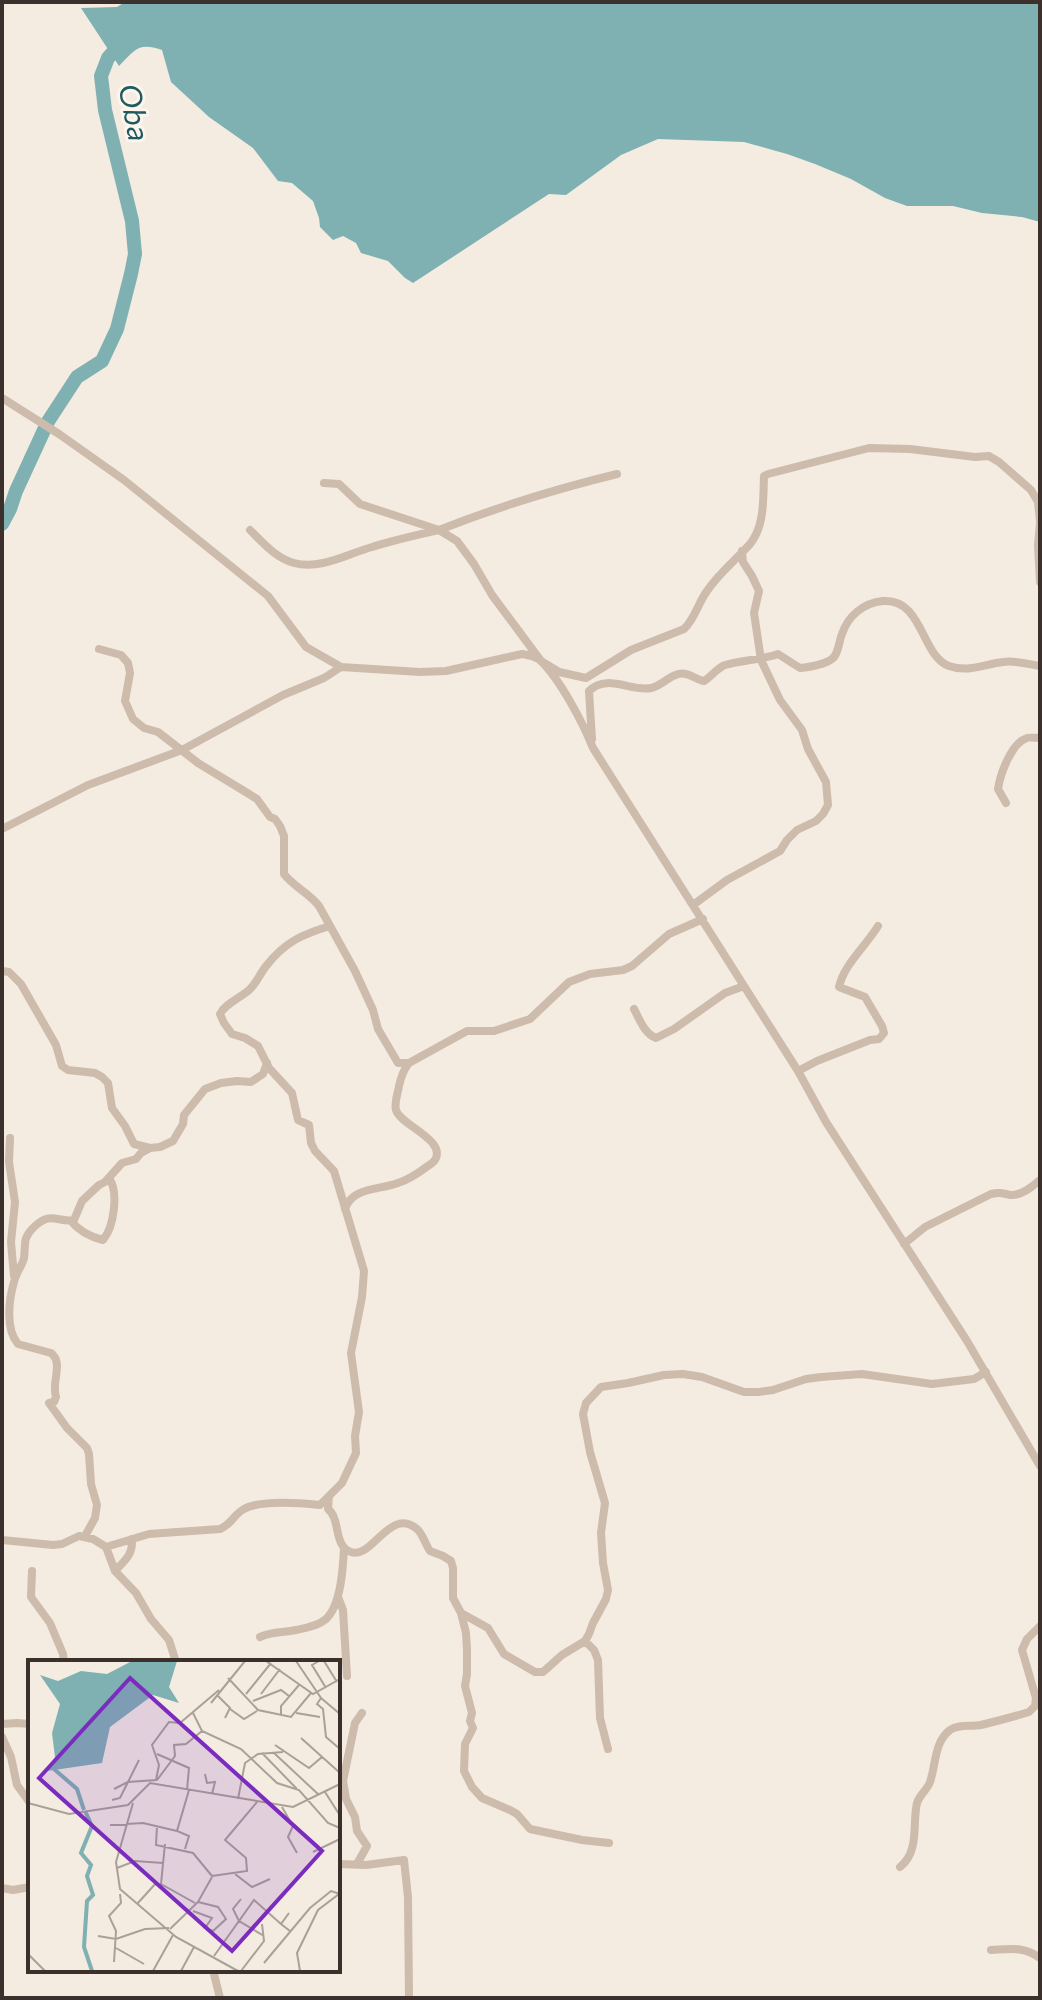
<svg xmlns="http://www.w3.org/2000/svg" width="1042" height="2000" font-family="Commissioner,sans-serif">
<rect width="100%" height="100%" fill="#f4ebe1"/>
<path fill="#7fb0b2" d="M125 2H1040V222L1022 217 982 213 953 206H907L885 198 851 179 815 164 787 154 744 142 658 139 621 155 566 195 549 194 413 283 405 278 388 261 361 253 356 243 343 236 333 240 320 227 319 218 313 201 292 183 278 181 253 148 209 117 171 82 162 50C138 42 135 50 119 66L81 8 117 7Z"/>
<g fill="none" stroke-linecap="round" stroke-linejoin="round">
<path stroke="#7fb0b2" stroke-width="14" d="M47 423 77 377 102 361 117 329 131 274 135 254 132 221 105 110 101 76 108 58 123 41
M2 524 10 509 16 491 45 428"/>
<path stroke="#cdbbac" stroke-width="8" d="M2 398 59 434 124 480 268 596 306 647 341 667 420 672 446 671 522 654C529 655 534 656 540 660 560 679 583 723 593 748L798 1071 826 1122 967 1341 1040 1466
M324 483 339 484 360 504 439 530C497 507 556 489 617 474
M1040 523 1038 545 1040 582
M250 530C263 543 276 558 294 563 321 570 347 554 372 547 394 540 417 535 439 530L457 541 474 564 492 595 541 661 559 672 586 678 631 650 684 629C695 619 698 603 707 591 719 573 736 560 750 544 765 526 763 498 764 476L768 474 869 448 910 449 975 457 989 456 999 462 1031 490 1038 502 1040 521
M99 649 121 655 128 663 130 673 125 701 133 719 144 728 158 732 198 763 249 794 257 799 270 817 275 819 280 826 284 836V874C294 887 309 893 319 906L355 971 373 1010 378 1029 398 1063H409
M592 739 589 691C607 673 631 692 651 688 662 686 673 671 686 674 692 675 697 680 704 681 712 676 717 668 725 665 743 660 761 660 778 654L800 668C809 667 827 665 834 657 839 651 839 641 842 634 848 616 863 603 883 601 923 598 921 656 949 666 968 673 985 664 1003 662 1015 660 1028 664 1040 666
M1006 803 998 789C1000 775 1011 743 1027 738 1028 737 1038 738 1040 738
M2 829 88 785 182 750 283 695 324 678 341 667
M693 905 727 880 780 851 787 840 797 830 816 821 823 814 828 805 826 782 808 749 802 730 780 700 761 660 754 613 759 591 752 576 743 562 742 551
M2 971 9 972 21 984 56 1045 62 1066 68 1070 95 1073 102 1077 108 1083 112 1108 125 1126 134 1144 150 1148
M634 1009C640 1020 644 1033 656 1038L674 1029 725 993 744 986
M798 1071 817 1061 870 1040 879 1039 884 1033 882 1026 865 997 839 987C844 964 866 946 878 926
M10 1138 9 1162 15 1202 11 1242 14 1276
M345 1209C352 1187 380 1190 398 1183 407 1180 417 1174 425 1168 428 1166 433 1163 435 1160 447 1140 400 1125 396 1110 394 1103 398 1093 399 1086 401 1077 403 1070 409 1063L467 1031H494L530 1019 569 982 590 974 623 970 632 966 669 934 703 919
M71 1221C79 1231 91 1237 103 1240 114 1227 119 1192 109 1178
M904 1244 925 1227 991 1194C999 1192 1002 1193 1010 1195 1021 1196 1032 1187 1040 1180
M329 1496 328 1509C341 1519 333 1546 351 1552 372 1560 390 1506 417 1529 423 1534 425 1544 430 1551L443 1556 451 1561 453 1568V1598L461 1613 488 1628 504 1654 535 1672H543L562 1655 585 1641 589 1634 593 1623 606 1599 608 1590 603 1563 601 1533 605 1503 590 1452 583 1414 586 1403 601 1387 628 1383 664 1375 683 1374 702 1377 744 1392H759L773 1390 806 1379 821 1377 862 1374 932 1384 974 1379 986 1372
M85 1536 95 1518 97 1505 91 1484 89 1454 87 1448 67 1428 49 1403 54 1402 56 1397C51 1382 64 1363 51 1353L18 1344C5 1329 9 1299 14 1282 16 1273 22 1266 24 1258 26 1245 22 1239 33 1228 51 1210 57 1223 74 1220L82 1201 99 1185 105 1182 122 1163 136 1159 141 1153 150 1148 160 1147 173 1141 183 1124 184 1115 205 1089 221 1083 237 1081 251 1082 263 1074 267 1063
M2 1540 53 1545 62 1544 79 1536 93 1539 106 1547 115 1571 136 1593 151 1619 169 1640 176 1662
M106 1547 149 1534 220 1529C232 1524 234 1514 244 1509 260 1500 301 1503 320 1505L342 1483 356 1453 355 1436 359 1412 351 1353 362 1297 364 1271 334 1171 315 1151 311 1143 309 1125 298 1120 292 1093 269 1068 258 1046 245 1038 232 1034 224 1023 220 1014C225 1004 240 998 249 990 257 983 260 973 267 965 285 942 303 934 330 926
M32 1571 31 1597 50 1623 63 1654 64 1662
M115 1571C125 1560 133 1555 132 1539
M338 1597 343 1610 347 1676
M461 1613 466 1633 467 1650V1674L465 1686 472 1713 470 1721 473 1728 465 1744 464 1771 472 1787 482 1798 510 1810 517 1814 530 1829 582 1840 609 1843
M260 1637C273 1631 283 1633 296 1630 306 1628 318 1626 326 1619 341 1605 343 1568 344 1548
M585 1641 594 1650 598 1660 600 1718 608 1749
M2 1724 17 1723 30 1724
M2 1737 11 1757 17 1785 30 1803
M338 1864 366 1865 404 1860 408 1897 409 1998
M357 1864 367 1846 357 1831 355 1817 346 1799 343 1781 355 1723 362 1713
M900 1867C920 1851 912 1824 917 1803 920 1794 928 1789 930 1782 936 1765 934 1742 950 1730 959 1724 970 1727 981 1725 997 1721 1013 1717 1029 1712L1035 1706 1036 1698 1022 1650 1027 1639 1040 1626
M2 1888 13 1890 30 1887
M991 1950C1010 1949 1024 1946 1040 1958
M213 1970 220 1998"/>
</g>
<g text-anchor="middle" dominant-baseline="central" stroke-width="6" stroke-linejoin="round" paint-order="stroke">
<g font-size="30" font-style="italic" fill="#1f5a5e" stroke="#fbf5ee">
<text transform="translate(136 112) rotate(79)">Oba</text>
</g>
</g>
<g transform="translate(28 1660)">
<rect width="312" height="312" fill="#f4ebe1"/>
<path d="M104 1H149L141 27 151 43 125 35 82 67 74 103 19 111 27 97 24 73 32 44 12 15 30 21 53 11 79 14Z" fill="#7fb0b2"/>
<path fill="none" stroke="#7fb0b2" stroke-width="4" d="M26 109 49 129 56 150M57 151 64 166 53 193 63 205 59 216 65 235 59 241 56 287 64 311"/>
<path fill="none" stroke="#aaa098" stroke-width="2" d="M238 1 285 34 312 19M268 1 293 38 289 44 295 49 298 77 312 89M291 1 284 5 298 28M296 1 309 22M200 18 230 50 263 57 283 33M218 34 243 3M233 34 252 9M189 35 202 48 197 58M293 38 312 54M225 41 253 30 261 36M183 43 217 1M202 49 216 59 229 51M165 53 174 71 213 89 249 123 271 130 300 163 312 168M268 53 292 57M253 55V46L271 25M166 75 152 63 191 30M273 78 312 113M247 85 281 108 294 97M234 93 269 129M246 93 291 135M129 94 161 108 159 130M177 114 179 123 187 122 184 134M129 120 147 96 146 85 158 84 174 71M86 129 100 122 111 100M297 132 311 154M210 139 217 103 230 94 255 92M84 140 92 138 100 122 128 120 131 105 124 85 141 62 152 63M0 143 41 154 100 145 122 123 265 147 312 124M105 143 88 202 92 229 148 277 210 311M254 147 265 166 260 177 269 193M82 165 115 163 149 171M129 166 128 185 165 193 184 216M137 184 133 224 167 243M157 189 161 176 149 171 161 130M285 192 312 179M89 208 107 201 135 203M207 214 224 227 242 219M184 216 219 211 218 198 197 180 229 142M213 239 205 249 211 261 236 276M109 244 129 222M165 251 184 258 177 268 185 271 198 259 190 247 170 242M261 253 253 264 262 271M142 269 170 242 184 217M70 276 88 279 117 269 141 268M88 288 116 304M0 294 17 311M186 296 226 240 253 264M86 302 88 271 81 256 93 243 92 234M236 303 282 248 303 231 312 234M125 311 145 275M153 311 166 287M213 311 236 281 234 264M272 311 269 293 290 250 311 234"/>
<path fill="#7b2cbf" fill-opacity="0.15" stroke="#7b2cbf" stroke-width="4" d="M102 18 294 191 204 291 11 118Z"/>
<rect width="312" height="312" fill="none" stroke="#3b302b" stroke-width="4"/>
</g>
<rect width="1042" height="2000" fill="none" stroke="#3b302b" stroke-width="8"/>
</svg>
